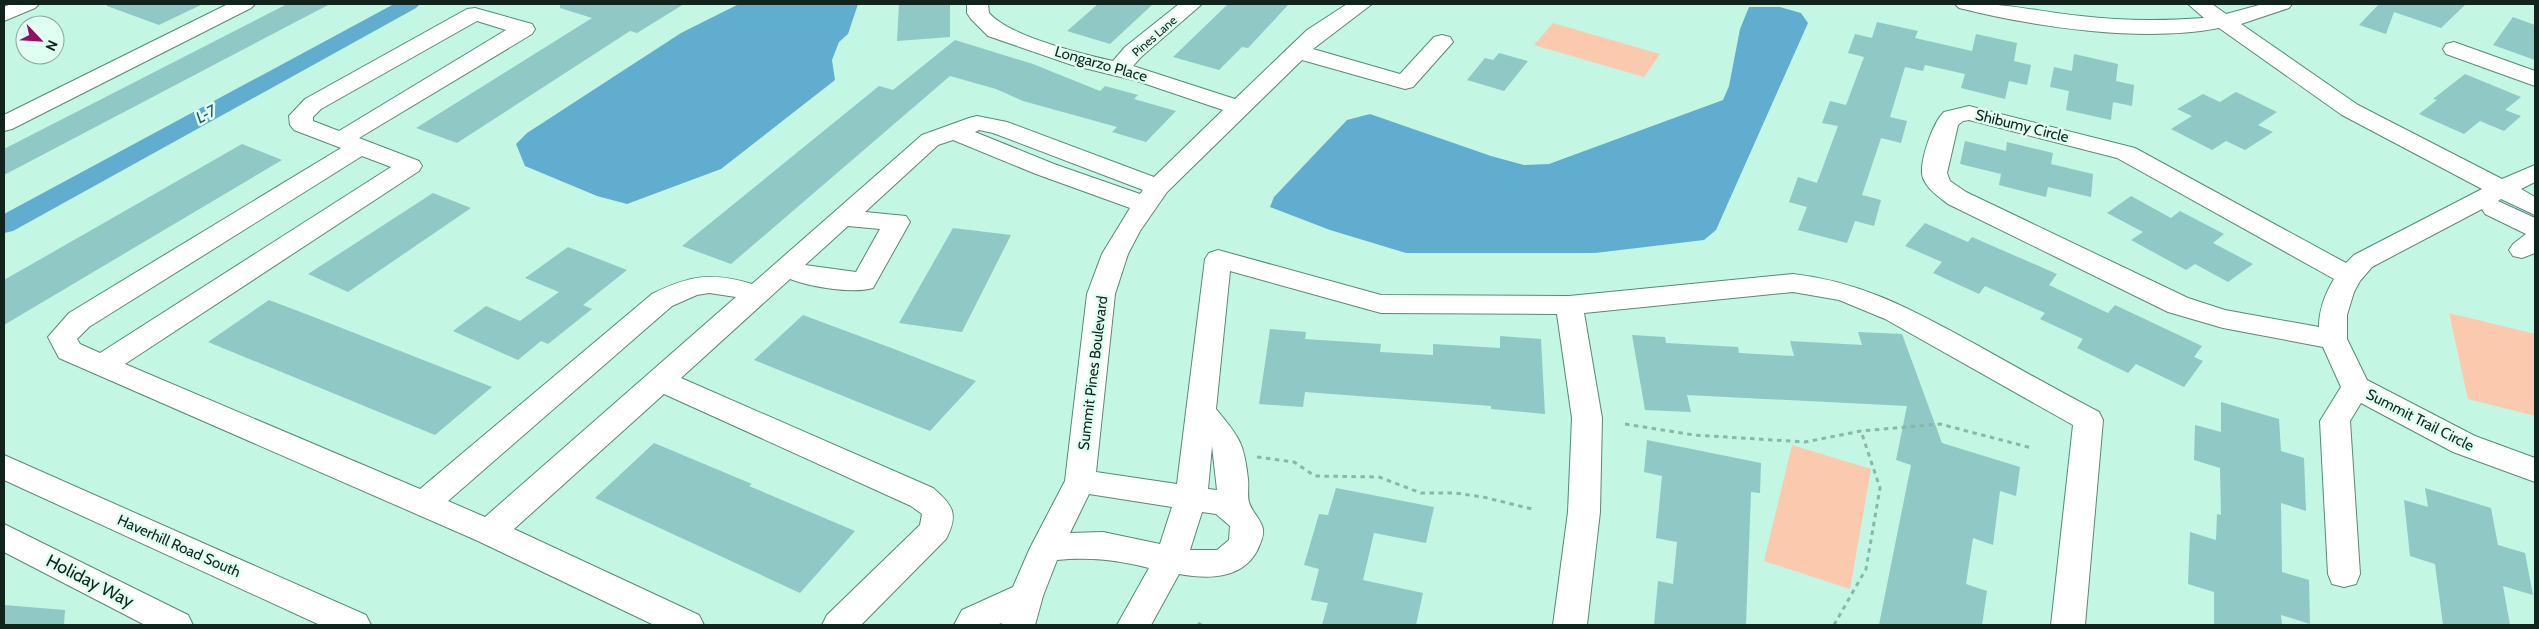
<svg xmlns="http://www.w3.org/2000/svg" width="2539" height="629" font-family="Cabin,sans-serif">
<rect width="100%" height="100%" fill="#c3f7e3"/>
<path fill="#fbc9ae" d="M1553 23 1660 54 1644 77 1534 45Z
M2449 313 2535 334V416L2468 399Z
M1792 445 1871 469 1850 589 1764 561Z"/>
<path fill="#61add0" d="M739 4H858L848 34 839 42 832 60 835 80 721 169 627 204 597 196 525 166 516 144 527 133 681 33Z
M1749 7H1780L1801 13 1808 23 1716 230 1704 240 1595 253H1406L1330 230 1270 207 1274 197 1347 120 1370 114 1491 156 1524 165 1549 164 1723 100 1729 86 1740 29Z"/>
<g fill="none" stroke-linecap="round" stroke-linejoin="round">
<path fill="#61add0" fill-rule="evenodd" d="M394 4H420L416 8 13 231 4 233V214Z"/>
</g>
<path fill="#8fc8c4" d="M107 4H203L159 25 107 6Z
M287 4H330L4 175V149Z
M560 4H684L637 33 630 31 457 143 416 128 592 18 560 8Z
M899 4H950V37L897 41Z
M1098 4H1153L1110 44 1067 31Z
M1228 4H1289L1248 48 1242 47 1219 70 1173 57Z
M2379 4H2466L2441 28 2394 12 2386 34 2359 25Z
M2513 17 2535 25V60L2493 45Z
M1877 22 1918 31 1915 38 1972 51 1976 34 2017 43 2014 61 2031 65 2027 85 2009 81 2005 99 1961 88 1965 74 1925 65 1923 71 1905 67 1890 117 1907 121 1901 143 1881 138 1862 195 1881 200 1874 226 1855 221 1847 243 1798 230 1807 207 1789 202 1798 177 1817 183 1838 126 1822 123 1830 101 1846 105 1864 57 1848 53 1855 34 1872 38Z
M955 40 1033 64 1100 91 1105 86 1138 95 1134 99 1176 111 1146 142 1112 132 1117 127 1023 101 996 89 950 76 731 264 682 246 879 86 893 90Z
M1499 53 1528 61 1504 91 1467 80 1485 58 1493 60Z
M2074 54 2118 64 2116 81 2134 85 2132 106 2113 102 2111 120 2066 110 2069 91 2050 87 2054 67 2072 71Z
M2465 74 2521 97 2505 110 2521 116 2504 131 2480 121 2464 134 2419 114 2437 100 2433 99Z
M2236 92 2277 112 2258 125 2273 132 2245 150 2226 141 2212 150 2171 129 2192 116 2177 109 2203 94 2220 102Z
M1965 141 2006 151 2007 142 2053 153 2051 164 2093 174 2091 197 2048 187 2046 197 1999 185 2001 174 1960 164Z
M242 144 282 160 4 325V280Z
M433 193 471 208 348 292 308 274Z
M2131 196 2171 218 2180 211 2224 234 2213 243 2253 264 2228 282 2195 264 2186 270 2131 240 2143 232 2107 213Z
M1925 223 1968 242 1972 237 2057 274 2049 285 2108 313 2115 305 2202 346 2194 357 2203 361 2184 387 2136 364 2128 373 2077 348 2083 339 2040 319 2045 313 1985 286 1979 294 1933 273 1942 262 1905 246Z
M953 228 1011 235 962 332 899 323Z
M568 247 627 270 583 305 592 309 548 344 541 341 518 360 453 331 486 306 520 321 559 292 525 278Z
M269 300 306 314 492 387 435 435 208 342Z
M803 315 894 349 976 381 930 431 754 360Z
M1270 329 1306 332 1305 339 1381 344 1380 352 1433 355V344L1500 348V336L1541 339 1545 414 1491 409V406L1305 392 1303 407 1259 404Z
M1858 332 1902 334 1942 443 2020 467 2016 496 2000 491 1993 545 1973 538 1966 584 1987 591 1982 625H1879L1911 465 1896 460 1907 406 1687 395 1691 412 1645 410 1632 335 1665 337 1666 343 1738 347 1739 353 1794 356 1790 341 1862 345Z
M2221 402 2279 419 2281 451 2304 458 2306 511 2281 503 2282 572 2309 580 2310 624 2281 615 2282 625H2214V592L2188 584 2190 532 2216 540 2217 514 2221 515 2220 468 2194 460 2195 425 2221 432Z
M1647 440 1761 463 1760 493 1751 492 1746 625H1654L1658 581 1673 584 1677 542 1656 538 1662 476 1644 472Z
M654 443 752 484 749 486 855 531 800 593 595 498Z
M1336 488 1434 507 1426 543 1374 533 1363 580 1423 593 1416 625H1322L1328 603 1311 600 1319 569 1304 565 1319 514 1328 515Z
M2425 488 2491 508 2498 545 2525 553 2533 595 2503 586 2510 625H2443L2435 564 2410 556 2404 500 2428 507Z
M4 605 65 610 64 625H4Z"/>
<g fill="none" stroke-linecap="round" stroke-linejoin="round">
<defs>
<path id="minor" d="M11 4H39L35 8 4 21V7Z
M228 4H255L251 8 12 129 4 131V115Z
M967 4H988L989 13C1009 36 1082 54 1113 61L1125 47 1179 4H1202L1141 57 1133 66 1235 99 1307 30 1347 4H1372L1313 49 1400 74 1434 37 1442 35 1450 37 1453 42 1413 87 1405 89 1302 60 1167 192 1140 231 1128 254 1115 294 1096 472 1177 484 1205 259 1209 253 1218 250 1381 295 1569 296 1793 274C1864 282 1914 311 1975 344 2016 367 2057 390 2099 412L2103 420 2085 625H2051L2073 425 1885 319 1839 300 1793 292 1584 313 1602 418 1600 512 1587 625H1553L1568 512 1572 418 1557 314 1381 313 1230 271 1216 409C1239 437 1244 442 1248 479 1249 487 1247 495 1249 502 1251 511 1261 519 1263 529 1264 537 1260 544 1257 551 1241 580 1207 579 1179 574L1151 625H1117L1149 568C1117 560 1090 557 1057 560L1043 596 1035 625H1001L1002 623 996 625H954L962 610 1013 587 1030 548 1065 481 1087 294 1102 254 1130 208 1036 174 953 140 938 145 865 212 906 216 910 222 873 288C852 294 811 287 790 279L681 378 933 488C953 505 959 514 946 539L861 625H822L827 615 920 525 922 514 911 506 664 394 514 529 699 615 704 625H654L478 541 59 358 48 337 69 313 341 148 294 130 290 125 289 116 305 99 467 9 475 8 532 24 535 29 532 34 359 138 419 161 422 166 419 171 125 364 420 489 652 294C690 275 712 272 752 284L922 135 969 118 977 116 1007 122 1154 177 1223 110 1137 81 1072 65 988 36 971 19 967 13ZM477 21 506 30 339 131 313 121V117L321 109ZM979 130 993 133 1143 190 1140 194 1054 164 975 132ZM362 156 391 167 100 353 80 344 77 339 89 327ZM848 226 880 229 856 272 805 265ZM709 293 736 297 485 517 448 501 672 306 697 295ZM1212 446 1217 490 1208 489ZM1089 494 1172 507 1160 544 1103 532 1070 533ZM1202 512 1216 514 1230 526 1229 540 1217 550H1190Z
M1955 4C1998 1 2039 12 2081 16 2122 21 2163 21 2204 18L2188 4H2212L2226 14 2263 4H2292L2289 8 2241 24 2358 105 2502 179 2535 165V182L2521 189 2535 197V215L2501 199 2498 201 2535 218V253L2522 258 2513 256 2509 250 2513 244 2526 234 2485 214 2482 209 2372 267 2360 281 2354 292 2347 315V339L2367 380 2475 436 2535 458V482L2453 452 2361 403 2350 421 2360 574 2356 584 2344 587 2332 584 2328 574 2320 421 2341 387 2323 347 2223 328 2168 312 1948 204C1939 197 1928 190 1923 178 1918 164 1933 122 1944 112L1969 106 2135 148 2346 263 2354 255 2482 189 2342 115 2219 28C2142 43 2035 27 1959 8ZM1969 120 2117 158 2334 279C2325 294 2319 309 2319 327L2225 310 2188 298 1966 192 1950 181 1947 173 1958 125 1963 121Z
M2454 42 2535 71V86L2446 54 2443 49 2446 44Z
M4 455 366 615 371 625H320L4 480Z
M4 524 188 615 193 625H145L4 552Z"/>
</defs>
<use href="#minor" stroke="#588977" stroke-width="2"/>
<path stroke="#8cb6a6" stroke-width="3" stroke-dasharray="4.5 4.5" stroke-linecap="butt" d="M1625 424 1694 435 1805 442 1861 431 1940 424 2032 448
M1257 457 1294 462 1315 476 1379 477 1421 493H1455L1483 497 1532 509
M1198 623 1201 625
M1834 625 1866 569 1880 488 1861 431"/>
<use href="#minor" fill="#fff" fill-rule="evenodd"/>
</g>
<g text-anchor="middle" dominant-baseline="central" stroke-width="5" stroke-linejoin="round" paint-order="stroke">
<g font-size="12" fill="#10241d" stroke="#e0fff3">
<text transform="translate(1154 36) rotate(-41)">Pines Lane</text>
</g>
<g font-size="15" fill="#10241d" stroke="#e0fff3">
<text transform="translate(1101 64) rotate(16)">Longarzo Place</text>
<text transform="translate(2022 126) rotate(14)">Shibumy Circle</text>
<text transform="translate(1093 373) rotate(-83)">Summit Pines Boulevard</text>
<text transform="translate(2420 420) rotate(27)">Summit Trail Circle</text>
<text transform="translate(179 546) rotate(24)">Haverhill Road South</text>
</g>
<g font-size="16" font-style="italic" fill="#19566f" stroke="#e0fff3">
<text transform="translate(206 114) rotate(-29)">L-7</text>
</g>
<g font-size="18" fill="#10241d" stroke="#e0fff3">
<text transform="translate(90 581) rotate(27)">Holiday Way</text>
</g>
</g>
<rect width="2539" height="629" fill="none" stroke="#10241d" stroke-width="10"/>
<g transform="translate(40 40) rotate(115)"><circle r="24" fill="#e0fff3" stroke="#8da79d"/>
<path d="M0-4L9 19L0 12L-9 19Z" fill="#970f64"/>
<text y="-8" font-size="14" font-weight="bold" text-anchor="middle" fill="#10241d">N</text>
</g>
</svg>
